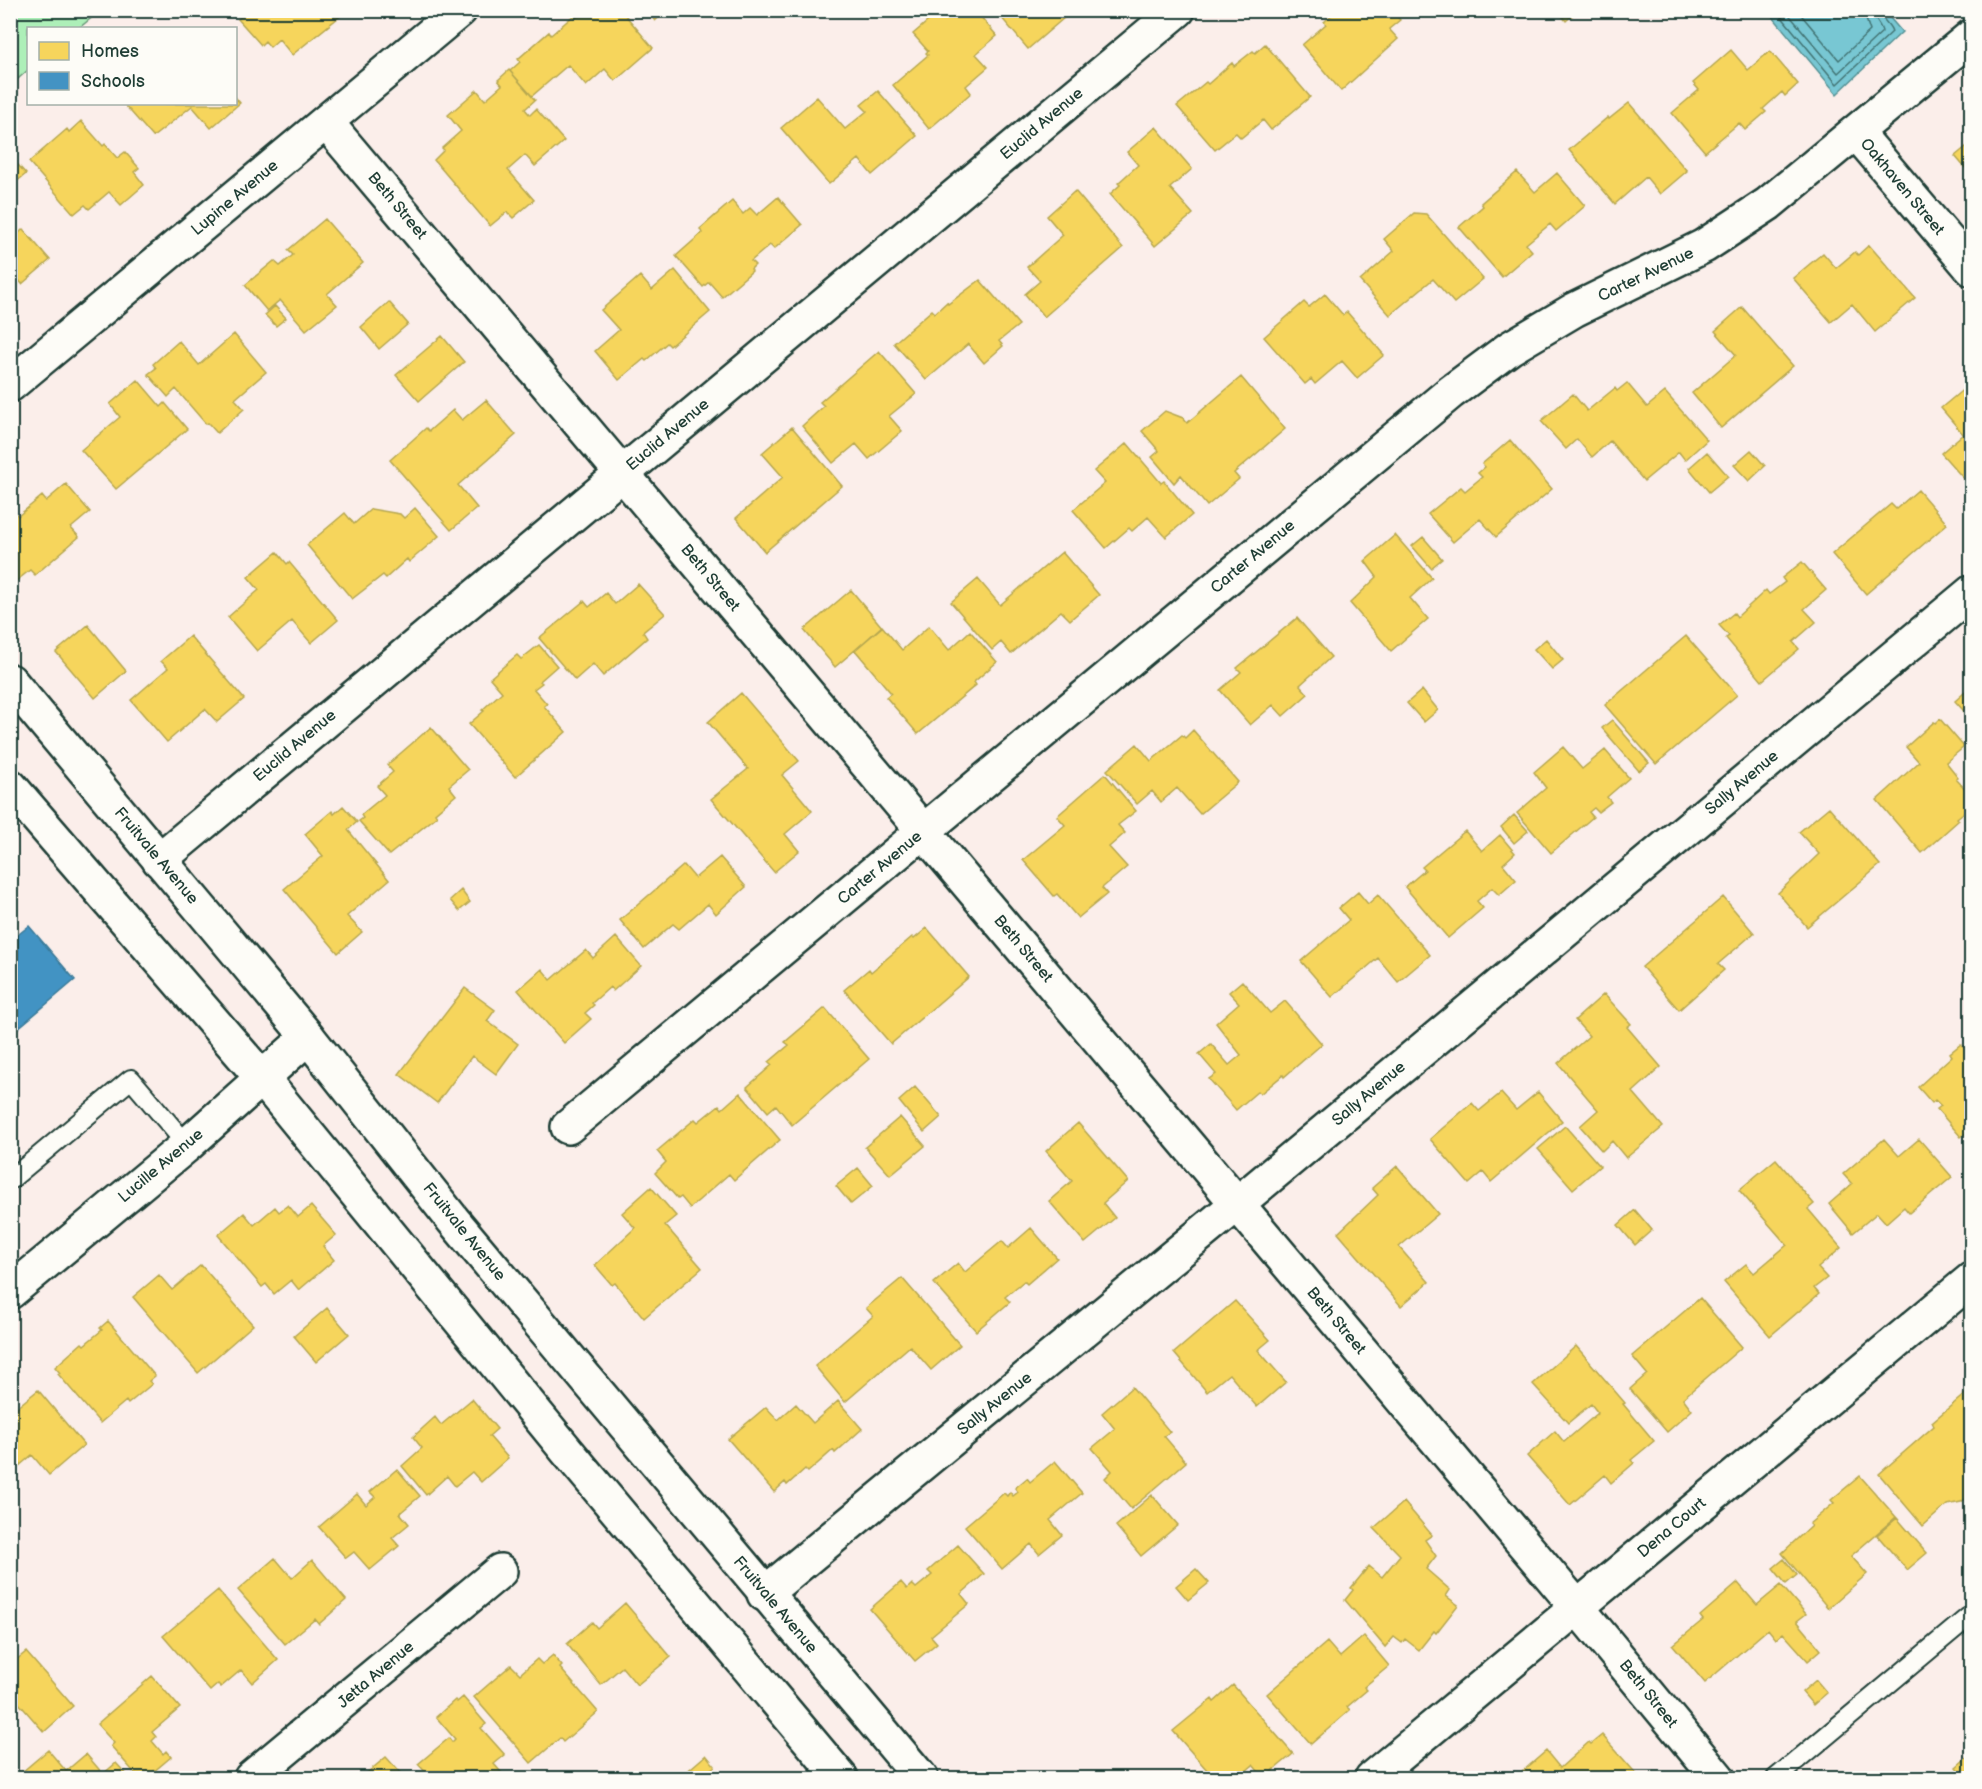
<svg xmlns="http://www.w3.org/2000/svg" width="1982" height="1789" font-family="'Balsamiq Sans',sans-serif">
<rect width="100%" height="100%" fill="#fbeeea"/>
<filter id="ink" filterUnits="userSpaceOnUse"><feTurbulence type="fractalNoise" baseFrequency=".0167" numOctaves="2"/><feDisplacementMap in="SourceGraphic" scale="12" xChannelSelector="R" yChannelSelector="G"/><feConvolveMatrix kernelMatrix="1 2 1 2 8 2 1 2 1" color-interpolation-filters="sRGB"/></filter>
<g filter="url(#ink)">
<path fill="#adefb8" stroke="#669676" stroke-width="1.5" d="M11 10H100V11L79 28H28V70L11 85Z"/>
<path fill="#78c7d3" stroke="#549093" stroke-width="1.5" d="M1768 11H1884L1902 32 1837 94Z"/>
<path fill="#f6d55c" stroke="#b6a750" stroke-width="1.5" d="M237 10H342L344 13 292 55 279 39 270 47 265 41 261 45 238 19 242 16Z
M585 10H621L653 48 615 81 605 69 586 86 568 65 532 96 510 71 520 62 518 59 549 32 551 35 573 16 576 18Z
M646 10H667L655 21Z
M941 10H975L997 36 976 54 988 67 966 86 971 93 929 129 893 85 928 55 926 53 928 51 913 34Z
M995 10H1058L1064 18 1028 49Z
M1337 10H1391L1400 20 1389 29 1398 39 1341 91 1302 45 1326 24 1324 22Z
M1557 10H1578L1566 21Z
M1265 44 1310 97 1271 130 1263 120 1241 138 1236 133 1215 150 1177 106 1206 82 1208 84 1232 63 1234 66 1253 51 1255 53Z
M1731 50 1748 70 1770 51 1798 84 1785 96 1782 92 1763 109 1766 112 1745 130 1739 123 1705 152 1672 113 1699 90 1693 83Z
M509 70 535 100 525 109 530 115 536 109 564 141 535 166 525 155 508 170 534 200 513 218 507 212 490 226 434 160 444 150 442 148 461 131 448 115 477 90 485 100 502 85 498 80Z
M878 91 917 136 872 175 859 159 829 184 781 128 817 97 845 129 867 111 861 105Z
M236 98 240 103 211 128 192 106 153 137 124 104H236Z
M1629 103 1687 171 1660 194 1646 177 1615 204 1569 150 1608 117 1609 119Z
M81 121 103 146 105 144 117 158 125 152 139 168 134 172 144 185 121 205 109 192 89 209 85 205 74 214 29 162 67 129 69 132Z
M1156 127 1192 169 1170 188 1193 214 1155 246 1110 194 1120 185 1118 183 1138 165 1127 152Z
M1972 142V176L1955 156Z
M10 156 26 174 10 187Z
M1517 172 1535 192 1557 173 1585 206 1556 231 1550 224 1526 244 1532 251 1502 277 1459 227 1483 206 1481 203Z
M1075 191 1123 248 1044 317 1025 294 1040 281 1027 267 1063 235 1047 216Z
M778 197 802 225 774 249 770 245 751 261 755 265 751 269 752 271 722 297 709 282 703 287 676 256 702 233 700 229 732 201 743 214 750 208 757 215Z
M1414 213 1426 214 1483 279 1454 303 1433 279 1390 315 1360 281 1394 251 1384 239Z
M325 219 363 263 327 294 337 305 306 330 280 300 267 311 245 285 274 261 280 266 293 255 288 250Z
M23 229 50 260 22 284 10 270V233L14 238Z
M1869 245 1915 298 1875 332 1852 304 1831 322 1793 278 1823 253 1836 268 1855 252 1858 255Z
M675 270 710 312 670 346 667 343 646 361 644 359 619 380 595 351 619 330 601 310 640 276 652 290Z
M980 280 1019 325 999 341 1003 346 984 363 968 344 926 380 894 343 932 310 935 313 947 302 948 304Z
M1325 294 1343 315 1347 312 1384 355 1357 378 1342 361 1315 384 1311 379 1305 384 1264 337 1304 302 1309 307Z
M389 302 408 324 379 349 361 327Z
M275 306 286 318 276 326 265 315Z
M1742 307 1793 366 1721 428 1692 393 1736 355 1715 331Z
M234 334 266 372 235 399 244 409 217 433 208 423 206 424 176 389 168 397 148 374 156 368 153 364 179 341 199 365Z
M442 336 464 362 419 401 396 375Z
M879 351 916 394 889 416 902 431 869 459 856 444 833 463 802 426 824 406 820 402Z
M1241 377 1285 429 1234 473 1239 479 1207 506 1181 475 1174 483 1152 457 1159 451 1142 431 1165 411 1183 418 1187 423Z
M138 380 161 407 165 403 187 429 116 489 81 450 120 417 110 404Z
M1972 382V488L1941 453 1963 434 1941 408Z
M1627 383 1647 407 1665 392 1707 440 1685 460 1679 452 1644 481 1610 441 1592 457 1577 439 1566 449 1541 421 1573 394 1587 411 1615 388 1617 391Z
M486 400 516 435 458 485 477 508 451 530 390 460 426 428 429 431 453 410 462 420Z
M792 427 842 486 765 552 736 518 783 477 762 453Z
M1510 440 1552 489 1496 537 1480 519 1453 542 1428 514 1461 487 1465 491 1482 477 1478 473 1485 467 1482 464Z
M1127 443 1161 483 1164 481 1192 515 1166 537 1148 517 1132 531 1129 528 1106 548 1073 510 1105 483 1094 471Z
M1751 450 1765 466 1749 481 1734 465Z
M1707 452 1728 476 1709 492 1689 468Z
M66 484 90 512 71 528 79 537 35 575 30 570 10 586V514L14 511 18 516 42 496 46 501Z
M1918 490 1947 524 1866 594 1832 554 1891 504 1896 509Z
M415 508 439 536 409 562 407 559 386 578 383 575 352 599 307 545 345 513 354 524 371 509 400 514 404 518Z
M1395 535 1432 578 1410 598 1428 619 1391 651 1350 603 1377 577 1365 561Z
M1423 537 1442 559 1431 568 1412 546Z
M277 552 287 564 289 562 338 620 311 643 292 621 257 651 228 617 259 590 248 577Z
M1062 552 1099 595 1070 620 1061 611 1011 654 1001 642 992 650 951 602 978 579 1000 605Z
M1802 562 1826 590 1804 609 1816 622 1793 642 1799 649 1762 681 1726 638 1729 636 1719 625 1734 613 1737 617 1766 590 1769 594 1772 592 1785 582 1782 578Z
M638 584 665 614 643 632 647 638 603 676 593 664 575 680 539 638 584 601 589 607 606 593 615 604Z
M851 590 882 627 835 667 804 630Z
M1297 618 1331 657 1300 685 1308 694 1283 716 1273 705 1250 725 1220 690 1241 672 1237 668Z
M88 625 126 671 95 698 56 652Z
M882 626 902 650 929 626 949 650 970 631 997 662 974 682 976 685 918 734 886 697 891 693 855 650Z
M190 636 244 699 217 722 205 709 167 742 131 700 168 668 161 661Z
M1686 636 1737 695 1656 764 1605 705Z
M1546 639 1563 660 1552 669 1534 649Z
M539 645 557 666 540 681 542 683 534 689 547 704 544 706 566 732 515 777 469 724 484 711 482 710 502 692 490 678 517 655 521 659Z
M1972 686V720L1955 701Z
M1422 690 1438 710 1424 722 1407 703Z
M741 693 799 761 782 775 812 811 785 834 799 851 774 872 711 799 748 769 708 722Z
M1940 719 1964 747 1946 762 1958 777 1956 779 1972 796V806L1957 818 1959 820 1922 853 1877 800 1919 762 1906 747 1934 722 1936 723Z
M1612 720 1649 763 1639 771 1602 728Z
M431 727 468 770 449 786 456 795 435 813 437 816 389 855 359 821 363 818 361 815 385 795 377 786 393 772 387 765Z
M1193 730 1238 782 1200 814 1177 788 1161 802 1152 791 1137 804 1107 770 1137 744 1151 761 1182 735 1185 738Z
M1563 747 1582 769 1605 750 1629 778 1607 797 1611 802 1598 812 1594 808 1589 812 1593 817 1551 853 1517 813 1546 788 1534 772Z
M1105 774 1136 811 1118 825 1125 833 1109 847 1127 867 1102 888 1107 894 1078 918 1057 894 1054 896 1023 860 1065 825 1057 816Z
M343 806 357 822 348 830 389 880 347 916 362 932 338 953 284 889 323 856 305 834 332 811 334 814Z
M1829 807 1880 865 1807 927 1778 893 1819 854 1799 832Z
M1514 815 1528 831 1514 843 1501 827Z
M1465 831 1482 851 1500 835 1515 853 1503 864 1516 880 1499 895 1492 888 1477 901 1483 908 1448 938 1405 887 1425 870 1422 867Z
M720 857 746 887 716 914 708 904 679 929 673 924 644 949 620 920 684 865 695 878Z
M461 890 470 902 459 911 450 900Z
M1358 892 1368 904 1378 895 1430 955 1398 982 1378 958 1332 997 1301 961 1349 920 1339 908Z
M1723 897 1754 933 1718 964 1724 970 1679 1010 1642 967Z
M927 928 969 977 891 1044 844 990 869 969 871 972 912 937 914 939Z
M616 937 641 966 613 991 610 987 592 1003 594 1005 585 1013 591 1019 564 1043 518 990 542 969 551 980 586 950 593 958Z
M1242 981 1270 1013 1285 1001 1322 1044 1284 1077 1283 1075 1260 1094 1258 1091 1236 1110 1209 1079 1216 1074 1199 1054 1211 1044 1229 1065 1241 1055 1216 1023 1239 1003 1229 992Z
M465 988 495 1010 487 1021 518 1044 496 1074 472 1056 437 1103 399 1074Z
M1604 994 1631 1024 1627 1027 1661 1067 1633 1092 1663 1127 1626 1158 1612 1141 1602 1151 1580 1126 1598 1110 1558 1063 1589 1036 1575 1020Z
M825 1008 869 1059 792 1125 776 1105 768 1112 747 1087 772 1065 769 1062 789 1045 785 1042Z
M1972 1041V1128L1961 1137 1937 1109 1941 1106 1935 1100 1932 1103 1918 1087 1952 1056 1950 1053 1961 1044 1964 1047Z
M915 1087 941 1117 924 1132 899 1101Z
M1538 1092 1562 1121 1491 1182 1483 1172 1469 1184 1430 1139 1472 1103 1479 1111 1501 1093 1516 1110Z
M740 1093 780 1140 734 1180 729 1174 690 1208 681 1197 678 1199 655 1173 666 1162 657 1151 695 1119 698 1122 719 1105 722 1109Z
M900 1117 925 1146 890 1175 865 1147Z
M1078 1123 1128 1181 1103 1203 1115 1218 1085 1243 1049 1201 1072 1181 1046 1151Z
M1565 1126 1600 1166 1573 1189 1538 1149Z
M1884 1139 1899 1156 1919 1139 1952 1177 1909 1213 1904 1207 1886 1223 1877 1213 1853 1233 1829 1204 1852 1184 1843 1174Z
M1776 1159 1814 1204 1808 1209 1841 1248 1818 1268 1827 1278 1814 1288 1819 1294 1770 1336 1724 1282 1746 1264 1754 1273 1787 1245 1739 1190Z
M1397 1166 1438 1214 1399 1247 1429 1282 1401 1306 1338 1233 1378 1195 1372 1188Z
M858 1168 873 1186 851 1204 836 1186Z
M651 1187 676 1216 665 1225 702 1268 644 1318 615 1283 612 1285 595 1265 635 1228 622 1213Z
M288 1205 298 1217 311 1206 336 1235 323 1246 334 1260 299 1290 291 1280 274 1294 266 1284 262 1287 218 1235 244 1213 254 1225 275 1207 279 1212Z
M1635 1210 1652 1230 1635 1245 1618 1225Z
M1031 1228 1057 1258 1027 1284 1024 1281 1005 1297 1010 1302 976 1331 934 1283 958 1263 965 1272 1002 1241 1008 1248Z
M201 1265 253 1325 198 1373 133 1297 159 1275 172 1290Z
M902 1278 960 1345 931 1370 910 1346 845 1402 815 1366 873 1316 866 1308Z
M1700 1298 1742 1347 1683 1398 1692 1410 1667 1432 1630 1389 1647 1374 1632 1356Z
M1235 1301 1270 1340 1258 1350 1286 1382 1257 1407 1229 1374 1207 1392 1174 1353Z
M327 1308 349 1334 316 1362 294 1336Z
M108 1321 155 1376 149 1381 152 1384 128 1404 126 1401 100 1423 58 1374 60 1373 55 1367 82 1343 84 1345 102 1330 100 1328Z
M1576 1346 1625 1403 1623 1404 1654 1441 1631 1460 1634 1463 1611 1483 1605 1475 1570 1505 1527 1456 1555 1431 1564 1442 1598 1413 1591 1404 1568 1423 1533 1384Z
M1132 1387 1170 1432 1164 1436 1186 1462 1131 1509 1105 1478 1112 1471 1092 1448 1115 1429 1102 1413Z
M1972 1388V1494L1961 1502 1947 1505 1923 1526 1879 1474 1934 1426 1932 1422Z
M38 1390 84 1445 49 1475 32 1455 11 1473 10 1413Z
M472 1399 497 1429 489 1436 508 1458 481 1482 472 1472 455 1486 447 1476 426 1495 402 1466 422 1448 413 1437 435 1417 441 1425Z
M838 1401 862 1429 835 1453 833 1450 808 1472 805 1469 787 1485 785 1482 774 1492 728 1439 766 1407 778 1420 796 1404 813 1423Z
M1055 1461 1082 1493 1050 1520 1062 1535 1039 1554 1031 1544 1002 1569 965 1526 1004 1493 1007 1496 1010 1492 1013 1496 1018 1492 1015 1488 1027 1478 1030 1482Z
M397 1469 420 1496 400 1513 409 1524 392 1538 399 1546 370 1570 354 1552 346 1558 319 1527 357 1494 366 1505 375 1497 370 1492Z
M1860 1476 1896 1517 1851 1556 1867 1574 1828 1608 1782 1553 1811 1526 1809 1524 1834 1503 1831 1500Z
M1152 1495 1178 1525 1141 1556 1116 1526Z
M1404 1502 1432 1535 1425 1540 1436 1556 1426 1569 1450 1590 1446 1596 1458 1605 1436 1633 1434 1631 1419 1650 1405 1639 1402 1643 1394 1637 1385 1647 1345 1600 1353 1590 1351 1588 1369 1566 1382 1577 1400 1555 1374 1528Z
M1897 1518 1927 1553 1907 1570 1877 1535Z
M958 1545 984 1574 961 1594 969 1604 931 1636 937 1643 915 1661 870 1609 901 1582 907 1589 912 1584 916 1588 932 1575 928 1571Z
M275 1558 292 1578 312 1560 346 1600 319 1624 315 1619 285 1644 238 1590Z
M1784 1559 1797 1575 1786 1584 1773 1568Z
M1196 1569 1209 1583 1188 1600 1176 1586Z
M1738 1583 1757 1605 1781 1585 1806 1614 1797 1621 1821 1650 1808 1661 1783 1633 1776 1639 1768 1629 1705 1683 1673 1645 1703 1620 1700 1616Z
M218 1590 278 1660 252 1683 241 1670 221 1687 218 1684 210 1691 163 1636Z
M625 1603 671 1657 637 1685 622 1667 601 1685 567 1644 592 1622 597 1628Z
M1364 1636 1389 1666 1364 1687 1367 1690 1347 1707 1350 1710 1311 1744 1267 1694 1327 1642 1340 1657Z
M26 1652 73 1706 44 1732 10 1693V1665Z
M553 1655 562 1666 560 1668 598 1712 563 1742 560 1738 531 1763 474 1697 511 1665 520 1674 537 1659 542 1664Z
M152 1676 180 1708 152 1732 156 1737 152 1741 163 1754 166 1751 171 1757 146 1778H139L111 1746 114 1743 97 1724Z
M1816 1680 1827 1693 1813 1705 1802 1692Z
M1233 1685 1293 1754 1264 1778 1253 1765 1238 1778 1236 1775 1232 1778H1214L1173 1731 1212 1699 1214 1702Z
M463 1697 486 1724 481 1728 505 1755 494 1764 506 1778H431L418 1764 449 1738 452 1742 455 1739 436 1717 455 1700 457 1702Z
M1602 1735 1640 1778H1517L1516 1777 1546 1751 1560 1768 1589 1742 1591 1744Z
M48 1750 66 1771 86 1754 103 1774 116 1763 130 1778H15Z
M1972 1753V1778H1966L1956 1767Z
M706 1755 715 1766 700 1778H688L684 1774Z
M386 1757 405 1778H361Z"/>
<path fill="#4393c3" stroke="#387998" stroke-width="1.5" d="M29 926 75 980 10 1035V941Z"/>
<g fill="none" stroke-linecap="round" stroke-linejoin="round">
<path stroke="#437474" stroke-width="1.5" d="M1776 10 1837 84 1892 32C1891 24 1880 20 1880 10
M1785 10 1838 73 1882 32C1881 24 1873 20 1872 10
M1797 10 1839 60 1870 31 1863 10"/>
<defs>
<path id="service" d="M10 1180 131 1079 187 1145
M1776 1778 1972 1614"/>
<path id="minor" d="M326 122 1577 1607 1718 1778
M1856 132 1972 269
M10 385 460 10
M159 860 1178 10
M568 1127 1451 392 1510 348 1574 310 1704 246 1768 204 1972 36
M10 1292 187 1145 308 1037
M764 1594 1237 1204 1972 592
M251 1778 500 1571
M1372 1778 1972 1279"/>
<path id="secondary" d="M10 681 308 1037 453 1220 921 1778
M10 786 262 1078 567 1451 841 1778"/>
</defs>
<use href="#service" stroke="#1f3d34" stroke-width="22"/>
<use href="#minor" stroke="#1f3d34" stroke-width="38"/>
<use href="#secondary" stroke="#1f3d34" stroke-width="38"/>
<use href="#service" stroke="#fdfcf7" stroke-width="18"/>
<use href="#minor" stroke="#fdfcf7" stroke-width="33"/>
<use href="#secondary" stroke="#fdfcf7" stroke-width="33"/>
</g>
</g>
<g text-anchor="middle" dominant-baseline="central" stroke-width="6" stroke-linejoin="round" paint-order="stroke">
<g font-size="16" fill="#1f3d34" stroke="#fdfcf7">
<text transform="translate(1042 124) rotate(-40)">Euclid Avenue</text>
<text transform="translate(1902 187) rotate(50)">Oakhaven Street</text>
<text transform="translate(235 198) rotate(-40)">Lupine Avenue</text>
<text transform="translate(397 206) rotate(50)">Beth Street</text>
<text transform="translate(1646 275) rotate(-26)">Carter Avenue</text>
<text transform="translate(668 435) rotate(-40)">Euclid Avenue</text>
<text transform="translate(1253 557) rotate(-40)">Carter Avenue</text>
<text transform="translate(710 578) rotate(50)">Beth Street</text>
<text transform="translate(295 746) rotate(-40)">Euclid Avenue</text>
<text transform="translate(1742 783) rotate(-40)">Sally Avenue</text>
<text transform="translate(156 856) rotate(50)">Fruitvale Avenue</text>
<text transform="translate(880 868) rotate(-40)">Carter Avenue</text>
<text transform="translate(1023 949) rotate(50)">Beth Street</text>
<text transform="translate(1369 1094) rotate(-40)">Sally Avenue</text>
<text transform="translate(161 1166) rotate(-40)">Lucille Avenue</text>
<text transform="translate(464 1232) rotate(51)">Fruitvale Avenue</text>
<text transform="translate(1336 1321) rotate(50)">Beth Street</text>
<text transform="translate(995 1404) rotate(-39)">Sally Avenue</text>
<text transform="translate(1672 1528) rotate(-40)">Dena Court</text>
<text transform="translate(775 1605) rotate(50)">Fruitvale Avenue</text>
<text transform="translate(376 1675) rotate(-40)">Jetta Avenue</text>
<text transform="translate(1648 1694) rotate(51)">Beth Street</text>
</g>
</g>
<rect width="1982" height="1789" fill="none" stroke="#fdfcf7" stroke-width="36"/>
<rect x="18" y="18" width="1946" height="1753" fill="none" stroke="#1f3d34" stroke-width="2" filter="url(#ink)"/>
<rect x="27" y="27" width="210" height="78" fill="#fdfcf7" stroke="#a4b0a9" stroke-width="1.5"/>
<rect x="39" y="42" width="30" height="18" fill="#f6d55c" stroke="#a4b0a9" stroke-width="1.5"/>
<text x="81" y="57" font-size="18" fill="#1f3d34">Homes</text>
<rect x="39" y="72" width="30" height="18" fill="#4393c3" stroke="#a4b0a9" stroke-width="1.5"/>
<text x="81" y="87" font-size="18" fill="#1f3d34">Schools</text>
</svg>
